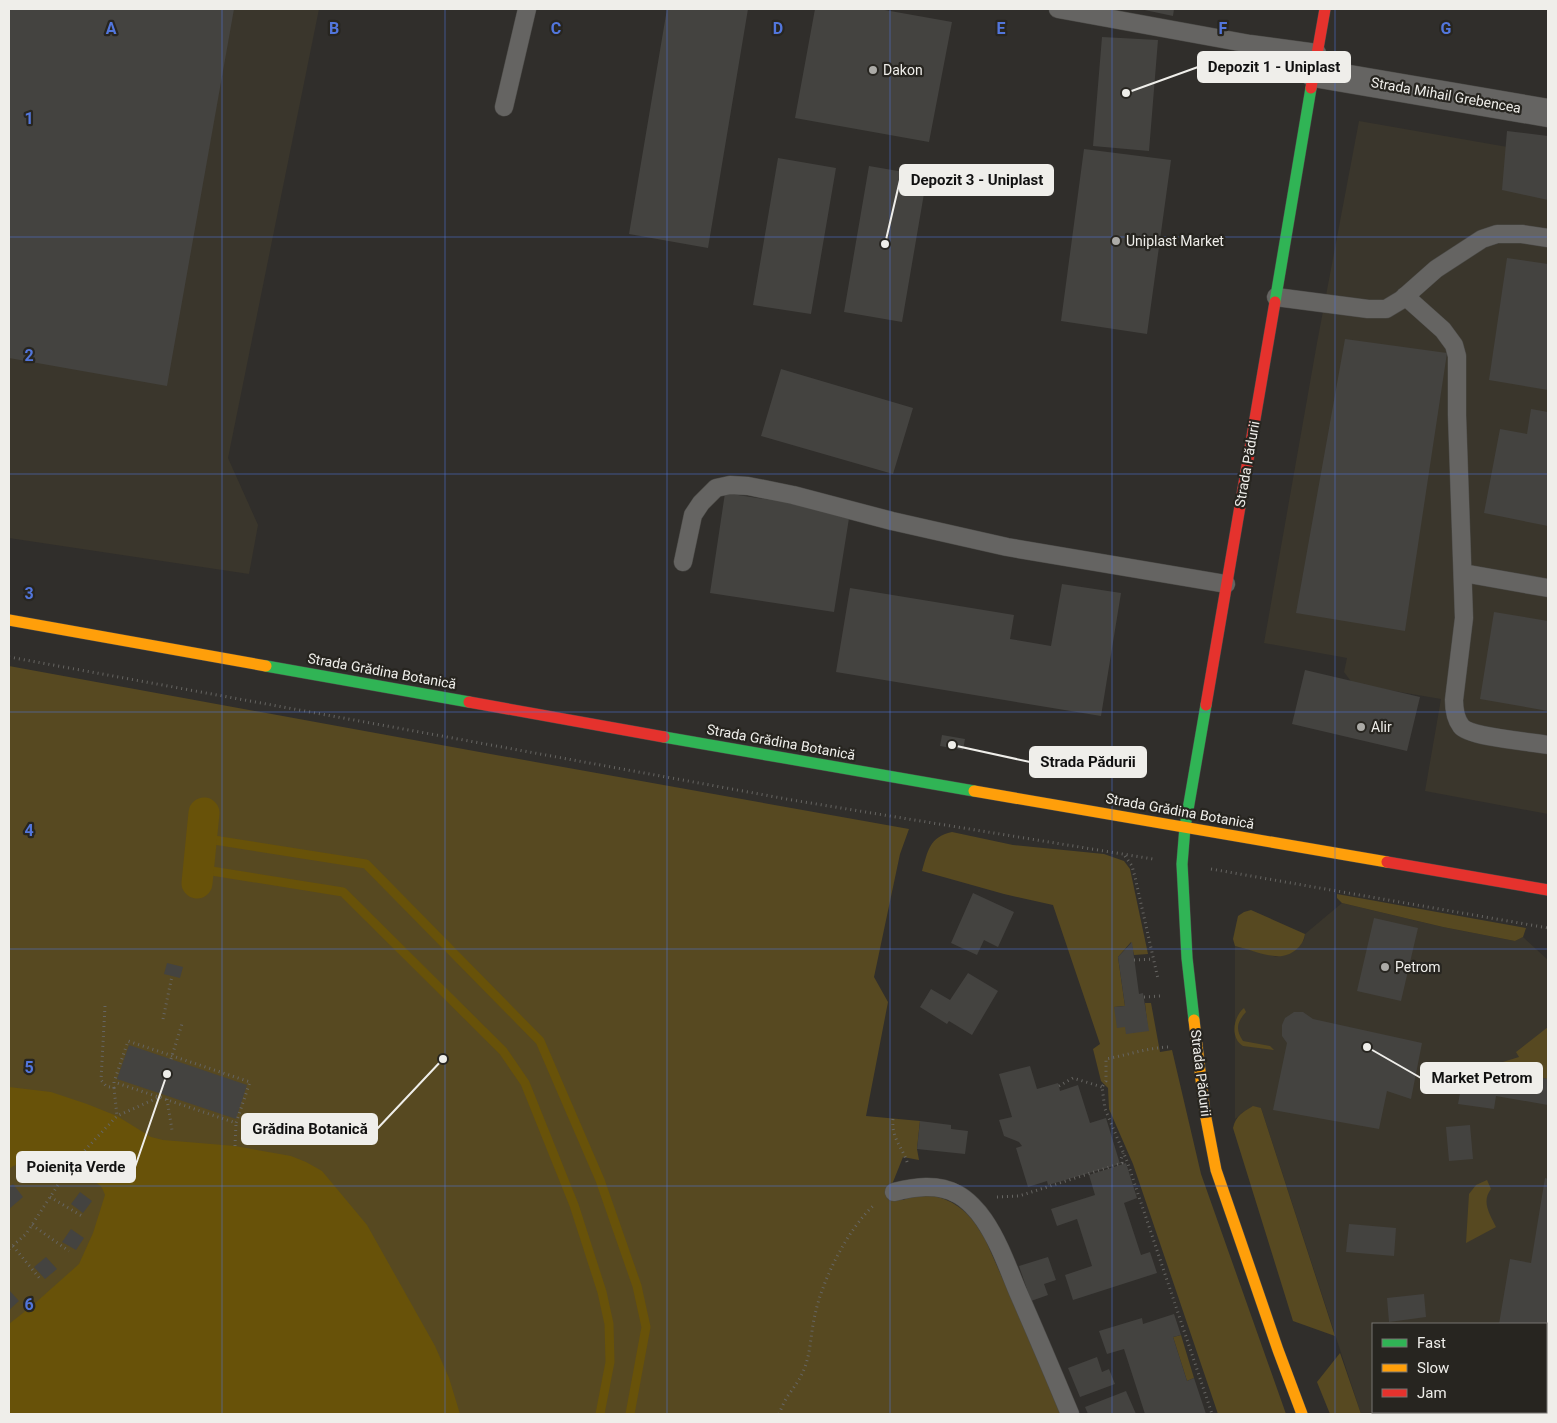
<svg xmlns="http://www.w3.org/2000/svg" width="1557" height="1423" font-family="Roboto,sans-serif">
<rect width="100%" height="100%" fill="#302e2b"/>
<path fill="#3a362c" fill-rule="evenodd" d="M9 9H319L228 458 258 525 249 574 9 538Z
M1359 121 1548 154V814L1425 791 1441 699 1353 684 1344 672 1347 658 1264 643 1317 343Z
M1342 903 1443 927 1515 941 1523 937 1548 960V1414H1361L1261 1108 1243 1112 1235 1119V946L1277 957 1304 940 1305 934ZM1373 1324H1546V1412H1373Z"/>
<path fill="#574921" d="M9 666 485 753 909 829 900 854 874 977 888 1002 866 1116 920 1121 917 1149 919 1160 903 1157 889 1192 903 1200C928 1188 958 1200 974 1222 978 1227 981 1233 985 1239L1063 1414H9Z
M952 832 1013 845 1104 854 1124 861 1130 869 1148 954 1134 955 1131 942 1118 957 1125 1006 1114 1007 1125 1027 1148 1031 1145 1003H1151L1160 1052 1172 1050 1201 1174 1286 1414H1218L1133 1164 1109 1109 1108 1088 1101 1081 1093 1049 1100 1044 1053 905 1004 894 922 871C928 851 929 837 952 832Z
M1337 894 1526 928 1523 937 1515 941 1443 927 1342 903 1337 898Z
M1251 910 1305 934C1303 948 1289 958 1275 956 1262 955 1248 949 1235 946L1233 939 1238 916 1244 912Z
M1244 1008 1246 1012C1237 1022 1235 1029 1243 1041L1270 1046 1274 1050 1243 1046C1230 1038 1233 1017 1244 1008Z
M1548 1027V1079L1501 1070 1499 1078 1464 1072 1465 1069 1477 1070 1519 1057 1516 1052Z
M1253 1106 1261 1108 1335 1336 1293 1321 1233 1128C1236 1115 1243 1112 1253 1106Z
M1487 1180 1491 1189C1481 1202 1490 1214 1496 1227L1466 1243 1469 1194 1476 1185Z
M1181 1335 1194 1378 1187 1381 1173 1337Z
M1340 1353 1361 1414H1330L1317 1382Z"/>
<path fill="#685209" d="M9 1087 51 1092 87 1104 117 1116 151 1137 163 1140 235 1146 291 1156 306 1162 322 1171 367 1225 435 1346 449 1378 460 1414H9V1324L33 1305 79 1264 93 1233 105 1195C104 1192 103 1190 102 1188 96 1180 64 1159 55 1158 41 1157 20 1161 9 1169Z"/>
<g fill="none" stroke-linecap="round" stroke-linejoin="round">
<path stroke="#685209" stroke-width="9" d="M201 838 366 864 540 1041 600 1180 637 1286 646 1327 630 1414
M199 869 343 892 503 1051 525 1083 574 1205 602 1292 609 1324 610 1362 600 1414"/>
<path stroke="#685209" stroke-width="31" d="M197 883 204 813"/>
</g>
<path fill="#444340" d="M9 9H234L167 386 9 358Z
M667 9H748L708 248 629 234Z
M815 9H879L952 22 929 142 795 118Z
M1140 9H1174L1173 16Z
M1102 37 1158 40 1149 151 1093 146Z
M1507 131 1548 136V200L1502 190Z
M1084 149 1171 160 1147 334 1061 321Z
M778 158 836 168 811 314 753 305Z
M869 166 927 176 902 322 844 312Z
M1507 258 1548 264V390L1489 380Z
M1345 339 1447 353 1405 631 1296 613Z
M781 369 913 408 893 474 761 436Z
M1531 409 1548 412V526L1484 513 1500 429 1527 434Z
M725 493 850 512 834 612 710 593Z
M1062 584 1121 593 1101 716 836 672 850 588 1014 615 1010 639 1051 646Z
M1494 612 1548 621V711L1480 699Z
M1305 670 1420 697 1407 751 1292 724Z
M942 735 965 739 963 750 940 746Z
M973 893 1014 912 998 947 984 940 977 955 951 943Z
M1374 918 1418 928 1401 1001 1357 991Z
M1132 942 1139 994 1143 993 1149 1031 1126 1034 1125 1027 1117 1028 1114 1007 1125 1006 1118 957Z
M167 963 183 967 180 978 164 974Z
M968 973 998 991 972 1035 949 1021 947 1024 920 1007 931 989 950 1000Z
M1294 1012H1303L1313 1019 1422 1043 1411 1099 1387 1091 1379 1129 1273 1110 1287 1043 1282 1036V1025L1285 1018Z
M129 1045 247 1085 236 1119 117 1079Z
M1030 1066 1037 1089 1058 1083 1060 1091 1078 1085 1090 1123 1106 1118 1120 1164 1048 1185 1047 1181 1028 1187 1016 1148 1022 1146 1019 1142 1004 1136 999 1120 1012 1117 999 1074Z
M1500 1070 1548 1079V1105L1496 1096 1494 1109 1458 1104 1464 1072 1499 1078Z
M920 1121 951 1125V1129L968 1131 965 1154 917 1149Z
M1470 1125 1473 1159 1449 1161 1446 1127Z
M1126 1163 1137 1198 1124 1203 1141 1255 1150 1252 1157 1273 1073 1300 1065 1275 1092 1266 1077 1219 1057 1226 1051 1209 1095 1195 1089 1175Z
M1545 1178 1548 1179V1414H1484V1412H1546V1324H1499L1510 1259 1531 1263Z
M13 1184 23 1197 9 1209V1187Z
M80 1192 92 1201 83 1213 71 1204Z
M1349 1224 1396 1228 1394 1256 1346 1252Z
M71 1229 84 1238 76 1250 62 1242Z
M46 1257 57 1269 45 1279 34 1267Z
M1048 1257 1056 1280 1044 1284 1048 1295 1031 1301 1019 1266Z
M9 1290 19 1301 9 1310Z
M1424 1294 1426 1317 1389 1322 1387 1298Z
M1174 1314 1181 1335 1173 1337 1187 1381 1194 1378 1206 1414H1145L1124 1349 1107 1354 1099 1331 1142 1318 1143 1324Z
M1097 1357 1102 1372 1109 1369 1115 1384 1080 1397 1068 1368Z
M1126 1391 1136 1414H1088L1085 1407Z
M1409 1412H1435V1414H1409Z"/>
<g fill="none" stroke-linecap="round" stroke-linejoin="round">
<defs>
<path id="lane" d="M1058 9 1250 44 1317 53
M504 107 527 9
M1405 296 1443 330 1454 345 1457 356V415L1464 618 1454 700C1454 709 1455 718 1461 726 1469 737 1532 742 1548 745
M1276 297 1368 309H1386L1401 300 1436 269 1482 239 1497 234H1522L1548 238
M683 562 693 515 701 503 716 488 730 485 748 486 793 495 892 521 1007 547 1226 584
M1463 573 1548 588
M894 1192C914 1187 937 1183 957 1194 967 1199 978 1211 984 1220 999 1242 1008 1268 1018 1292 1036 1333 1053 1373 1070 1414"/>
<path id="street" d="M1314 73 1548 113"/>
<path id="fast" d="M1275 302 1311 88
M266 666 469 702
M664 737 974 791
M1194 1020 1187 958 1182 864 1185 827 1206 705"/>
<path id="slow" d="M9 620 266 666
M974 791 1387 862
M1194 1020 1205 1113 1216 1170 1278 1350 1302 1414"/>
<path id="jam" d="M1311 88 1325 9
M469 702 664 737
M1206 705 1275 302
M1387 862 1548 890"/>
</defs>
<use href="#lane" stroke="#4b4a47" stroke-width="19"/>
<use href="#street" stroke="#4b4a47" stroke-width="29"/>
<use href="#fast" stroke="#4b4a47" stroke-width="12"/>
<use href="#slow" stroke="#4b4a47" stroke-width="12"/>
<use href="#jam" stroke="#4b4a47" stroke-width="12"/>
<path stroke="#666562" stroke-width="3" stroke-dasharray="1 4" stroke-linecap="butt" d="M9 657 792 800 1153 859
M1125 856 1132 866 1135 877 1158 979
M1211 869 1548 928
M1134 960 1154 959
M1144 997 1161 996
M105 1006 101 1080 106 1086 114 1088 117 1116
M163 1019 172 976
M1168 1047C1147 1048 1127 1055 1106 1059V1081L1102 1087 1105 1109 1127 1161 1212 1414
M171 1059 182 1024
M1059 1086 1073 1078 1102 1087
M114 1088V1082L128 1041 250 1082 236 1123 114 1082
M167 1099 172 1130
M893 1119C891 1139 903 1147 908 1165
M235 1146 236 1123
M50 1197 82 1216
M997 1197 1019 1196 1122 1163 1121 1159 1123 1153
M32 1225 69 1251
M13 1246 41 1280
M9 1249 26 1234 71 1165 117 1116 164 1095
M779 1414C781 1409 784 1402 787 1397 795 1386 802 1377 806 1364 811 1348 811 1331 815 1315 822 1280 848 1229 874 1205"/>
<use href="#lane" stroke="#656462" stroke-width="18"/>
<use href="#street" stroke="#656462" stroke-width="28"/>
<use href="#fast" stroke="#30b455" stroke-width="11"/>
<use href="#slow" stroke="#ff9f0a" stroke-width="11"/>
<use href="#jam" stroke="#e5322d" stroke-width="11"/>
</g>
<path fill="none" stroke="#5276dc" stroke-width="1" stroke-opacity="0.55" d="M222 9V1414M445 9V1414M667 9V1414M890 9V1414M1112 9V1414M1335 9V1414M9 237H1548M9 474H1548M9 712H1548M9 949H1548M9 1186H1548"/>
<g fill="#acaba7" stroke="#272520" stroke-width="2">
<circle cx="873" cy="70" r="5"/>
<circle cx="1116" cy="241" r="5"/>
<circle cx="1361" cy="727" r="5"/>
<circle cx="1385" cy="967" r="5"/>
</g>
<g text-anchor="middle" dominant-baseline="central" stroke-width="4.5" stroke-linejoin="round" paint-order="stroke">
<g font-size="14" fill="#efeeea" stroke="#272520" text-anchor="start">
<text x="883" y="70">Dakon</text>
<text x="1126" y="241">Uniplast Market</text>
<text x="1371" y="727">Alir</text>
<text x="1395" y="967">Petrom</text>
</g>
<g font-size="14" fill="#efeeea" stroke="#272520">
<text transform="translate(1446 95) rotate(10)">Strada Mihail Grebencea</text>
<text transform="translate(1247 464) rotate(-80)">Strada Pădurii</text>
<text transform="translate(382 671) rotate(10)">Strada Grădina Botanică</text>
<text transform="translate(781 742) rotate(10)">Strada Grădina Botanică</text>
<text transform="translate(1180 811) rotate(10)">Strada Grădina Botanică</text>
<text transform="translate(1201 1073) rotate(83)">Strada Pădurii</text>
</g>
</g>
<g font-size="16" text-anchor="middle" font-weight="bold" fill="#5276dc" stroke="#272520" stroke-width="4.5" stroke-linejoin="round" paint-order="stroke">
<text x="111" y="34">A</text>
<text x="334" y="34">B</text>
<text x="556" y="34">C</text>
<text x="778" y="34">D</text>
<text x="1001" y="34">E</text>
<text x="1223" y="34">F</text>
<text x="1446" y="34">G</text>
<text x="29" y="124">1</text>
<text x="29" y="361">2</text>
<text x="29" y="599">3</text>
<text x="29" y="836">4</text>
<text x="29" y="1073">5</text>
<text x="29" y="1310">6</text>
</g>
<path fill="none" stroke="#efeeea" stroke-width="2" d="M1126 93L1198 67M885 244L900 180M952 745L1030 762M1367 1047L1421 1078M443 1059L377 1129M167 1074L135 1167"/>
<g fill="#efeeea" stroke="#272520" stroke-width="2">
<circle cx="1126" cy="93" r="5"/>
<circle cx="885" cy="244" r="5"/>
<circle cx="952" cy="745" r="5"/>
<circle cx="1367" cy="1047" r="5"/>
<circle cx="443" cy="1059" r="5"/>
<circle cx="167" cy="1074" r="5"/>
</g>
<g fill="#efeeea" stroke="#efeeea" stroke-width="2">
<rect x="1198" y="52" width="152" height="30" rx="5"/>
<rect x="900" y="165" width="153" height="30" rx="5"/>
<rect x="1030" y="747" width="116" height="30" rx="5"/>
<rect x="1421" y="1063" width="121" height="30" rx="5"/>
<rect x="242" y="1114" width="135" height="30" rx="5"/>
<rect x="17" y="1152" width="118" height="30" rx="5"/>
</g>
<g font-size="15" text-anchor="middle" font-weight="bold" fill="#111">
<text x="1274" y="72">Depozit 1 - Uniplast</text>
<text x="977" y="185">Depozit 3 - Uniplast</text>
<text x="1088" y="767">Strada Pădurii</text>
<text x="1482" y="1083">Market Petrom</text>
<text x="310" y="1134">Grădina Botanică</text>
<text x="76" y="1172">Poienița Verde</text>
</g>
<rect width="1557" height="1423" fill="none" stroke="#efeeea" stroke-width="20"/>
<rect x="1372" y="1323" width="175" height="90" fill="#272520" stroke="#777571"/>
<rect x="1382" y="1339" width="25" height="8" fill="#30b455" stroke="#777571"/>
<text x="1417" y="1348" font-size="15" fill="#efeeea">Fast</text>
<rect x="1382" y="1364" width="25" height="8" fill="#ff9f0a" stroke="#777571"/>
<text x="1417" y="1373" font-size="15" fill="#efeeea">Slow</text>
<rect x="1382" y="1389" width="25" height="8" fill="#e5322d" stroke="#777571"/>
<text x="1417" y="1398" font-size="15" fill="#efeeea">Jam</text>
</svg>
